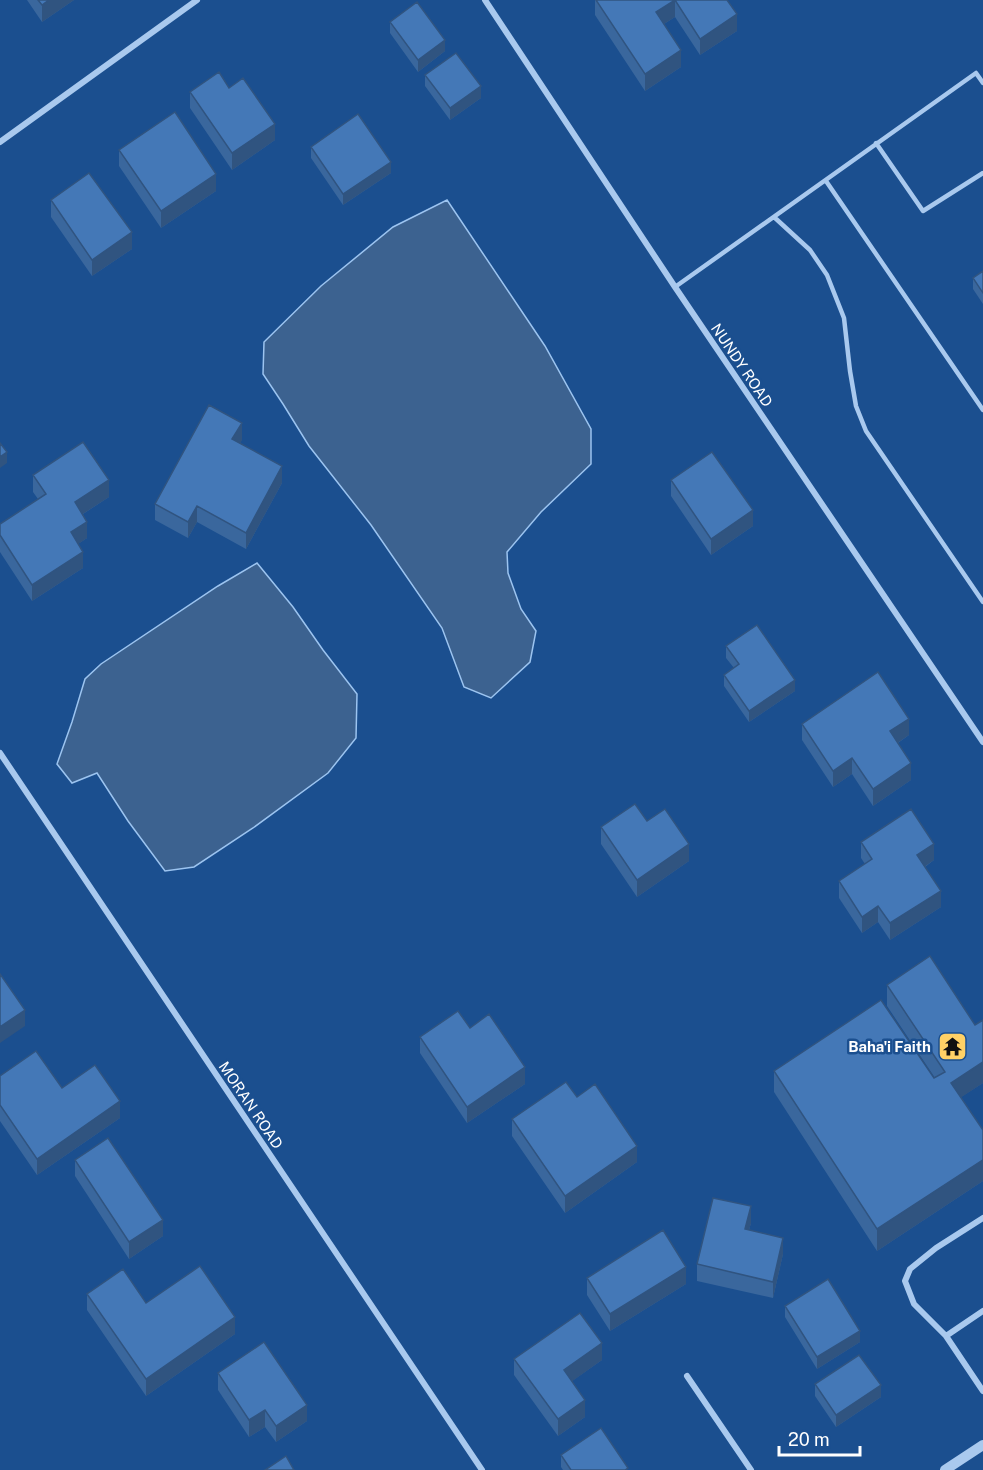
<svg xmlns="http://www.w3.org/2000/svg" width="983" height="1470" font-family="'Public Sans',sans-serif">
<rect width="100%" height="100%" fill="#1b4f8f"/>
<path fill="#3c6290" stroke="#9cc4f0" stroke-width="1.5" d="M447 200 545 346 591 429V464L541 512 507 552 508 573 521 609 536 631 530 662 491 698 464 687 442 628 371 525 309 446 283 404 263 374 264 342 321 286 393 227Z
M257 563 293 607 323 650 357 694 356 738 328 773 253 828 194 867 165 871 128 821 97 773 72 783 57 764 72 722 85 679 101 664 218 586Z"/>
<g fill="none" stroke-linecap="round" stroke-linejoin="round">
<path stroke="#a9c9ee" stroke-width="4.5" d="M876 143 923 211 983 173
M826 181 983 410
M774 217 810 250 827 275 844 318 850 371 856 406 866 431 983 602
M675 287 976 73 983 83"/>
<path stroke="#a9c9ee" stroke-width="6" d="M485 0 675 287 983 742
M0 142 197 0
M0 753 482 1470
M983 1218 936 1248 910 1269 905 1281 914 1304 946 1336 983 1391
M946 1336 983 1311
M687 1376 751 1470"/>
<path stroke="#a9c9ee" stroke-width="10" d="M945 1470 983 1445"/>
</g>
<path fill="#3a679d" d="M27 0H74L42 22Z
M595 0H727L737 31 700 55 675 17 664 24 681 67 645 91 595 15Z
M390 22 445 51 418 72 390 33Z
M425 75 481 98 450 120 425 86Z
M229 88 275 140 232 170 190 108V92Z
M311 147 391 173 343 205 311 158Z
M119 150 216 191 161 228 119 166Z
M51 200 132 249 92 276 51 217Z
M983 271V304L973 289V278Z
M242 440 240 443 282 483 246 549 197 522 188 538 155 520V504Z
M33 475 109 497 83 514 87 538 78 544 83 568 32 601 0 552V524L38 499 33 492Z
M671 480 753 526 711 555 671 496Z
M726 646 795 691 749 722 724 686V675L734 668 726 658Z
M802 724 909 735 898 743 911 780 873 806 852 774 833 787 802 740Z
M647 821 689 861 637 897 601 844V827Z
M861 842 934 860 925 867 941 907 890 940 878 922 862 933 839 898V881L865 864 861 858Z
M887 985 975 1025 983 1020V1083L961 1097 983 1130V1181L877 1251 774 1092V1071L935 1078 887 1006Z
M470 1028 525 1084 467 1123 420 1053V1037Z
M0 1076 62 1088 120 1118 37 1175 0 1121Z
M577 1097 637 1162 565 1213 512 1136V1119Z
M75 1160 163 1236 129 1259 75 1176Z
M751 1223 749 1230 783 1254 773 1298 697 1281V1264Z
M587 1278 686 1284 610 1331 587 1295Z
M87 1294 146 1303 235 1334 146 1396 87 1310Z
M785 1306 860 1342 817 1369 785 1317Z
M514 1359 602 1360 572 1381 585 1417 558 1436 514 1375Z
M218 1373 307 1421 276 1442 265 1427 249 1437 218 1390Z
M815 1384 881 1397 836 1427 815 1396Z
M561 1455 628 1470H563L561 1467Z"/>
<path fill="#305480" d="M49 0H74L42 22V5Z
M675 0V17L656 29V12Z
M737 14V31L700 55V39Z
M445 40V51L418 72V60Z
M681 50V67L645 91V74Z
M481 86V98L450 120V108Z
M275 124V140L232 170V153Z
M391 162V173L343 205V194Z
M216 174V191L161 228V211Z
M132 232V249L92 276V260Z
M242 423V440L232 456V439Z
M7 452V463L0 468V457Z
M282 466V483L246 549V533Z
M109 480V497L75 519V502Z
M197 506V522L188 538V522Z
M753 510V526L711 555V539Z
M87 522V538L71 549V532Z
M83 552V568L32 601V585Z
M795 680V691L749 722V711Z
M909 719V735L890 748V731Z
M852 758V774L833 787V771Z
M911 763V780L873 806V789Z
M689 844V861L637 897V880Z
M934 844V860L917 872V855Z
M941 891V907L890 940V923Z
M878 906V922L862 933V917Z
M25 1010V1026L0 1043V1027Z
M983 1062V1083L951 1104V1083Z
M525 1067V1084L467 1123V1107Z
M120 1101V1118L37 1175V1159Z
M637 1146V1162L565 1213V1196Z
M983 1160V1181L877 1251V1229Z
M751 1206V1223L745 1245V1229Z
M163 1220V1236L129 1259V1242Z
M783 1238V1254L773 1298V1282Z
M686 1267V1284L610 1331V1314Z
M235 1317V1334L146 1396V1379Z
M860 1331V1342L817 1369V1357Z
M602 1343V1360L564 1387V1370Z
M881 1385V1397L836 1427V1415Z
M585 1400V1417L558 1436V1419Z
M307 1405V1421L276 1442V1426Z
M265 1410V1427L249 1437V1420Z"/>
<path fill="#4478b7" stroke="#305480" stroke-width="1.5" d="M38 0H49L42 5Z
M596 0H727L737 14 700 39 675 0 656 12 681 50 645 74Z
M417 2 445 40 418 60 390 22Z
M456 53 481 86 450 108 425 75Z
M219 72 229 88 243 78 275 124 232 153 190 92Z
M175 112 216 174 161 211 119 150Z
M358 114 391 162 343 194 311 147Z
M89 173 132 232 92 260 51 200Z
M983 271V293L973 278Z
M209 405 242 423 232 439 282 466 246 533 197 506 188 522 155 504Z
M83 442 109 480 75 502 87 522 71 532 83 552 32 585 0 535V524L46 494 33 475Z
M0 443 7 452 0 457Z
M712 452 753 510 711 539 671 480Z
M757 625 795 680 749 711 724 675 739 664 726 646Z
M878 672 909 719 890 731 911 763 873 789 852 758 833 771 802 724Z
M635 804 647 821 665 809 689 844 637 880 601 827Z
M911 809 934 844 917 855 941 891 890 923 878 906 862 917 839 881 872 859 861 842Z
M930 956 975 1025 983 1020V1062L951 1083 983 1130V1160L877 1229 774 1071 881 1000 934 1078 945 1072 887 985Z
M0 974 25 1010 0 1027Z
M458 1011 470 1028 489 1014 525 1067 467 1107 420 1037Z
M36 1051 62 1088 95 1065 120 1101 37 1159 0 1105V1076Z
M566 1082 577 1097 595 1084 637 1146 565 1196 512 1119Z
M108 1138 163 1220 129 1242 75 1160Z
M713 1198 751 1206 745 1229 783 1238 773 1282 697 1264Z
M663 1230 686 1267 610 1314 587 1278Z
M200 1266 235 1317 146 1379 87 1294 123 1269 146 1303Z
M828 1279 860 1331 817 1357 785 1306Z
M580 1313 602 1343 564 1370 585 1400 558 1419 514 1359Z
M264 1342 307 1405 276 1426 265 1410 249 1420 218 1373Z
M859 1355 881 1385 836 1415 815 1384Z
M601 1428 628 1468 625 1470H571L561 1455Z
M286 1456 294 1470H265Z"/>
<defs>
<symbol id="temple-square" viewBox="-11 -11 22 22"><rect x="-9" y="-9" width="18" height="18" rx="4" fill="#ffd166" stroke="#1b4f8f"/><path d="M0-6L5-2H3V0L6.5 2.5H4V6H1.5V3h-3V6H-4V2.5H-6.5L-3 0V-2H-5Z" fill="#111"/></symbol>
</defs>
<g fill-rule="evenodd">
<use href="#temple-square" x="936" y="1030" width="33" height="33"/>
</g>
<g text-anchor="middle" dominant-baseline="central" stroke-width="5" stroke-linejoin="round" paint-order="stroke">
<g font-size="15" fill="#fff" stroke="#1b4f8f">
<text transform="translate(742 365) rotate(56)">NUNDY ROAD</text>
<text transform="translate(251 1105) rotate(56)">MORAN ROAD</text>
</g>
<g font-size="15" font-weight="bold" fill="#fff" stroke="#1b4f8f" text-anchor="end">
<text x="931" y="1046">Baha'i Faith</text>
</g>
</g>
<path d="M779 1446v9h81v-9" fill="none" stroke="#ffffff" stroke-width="3"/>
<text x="788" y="1446" font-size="18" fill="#ffffff" stroke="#1b4f8f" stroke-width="4.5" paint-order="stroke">20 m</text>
</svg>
